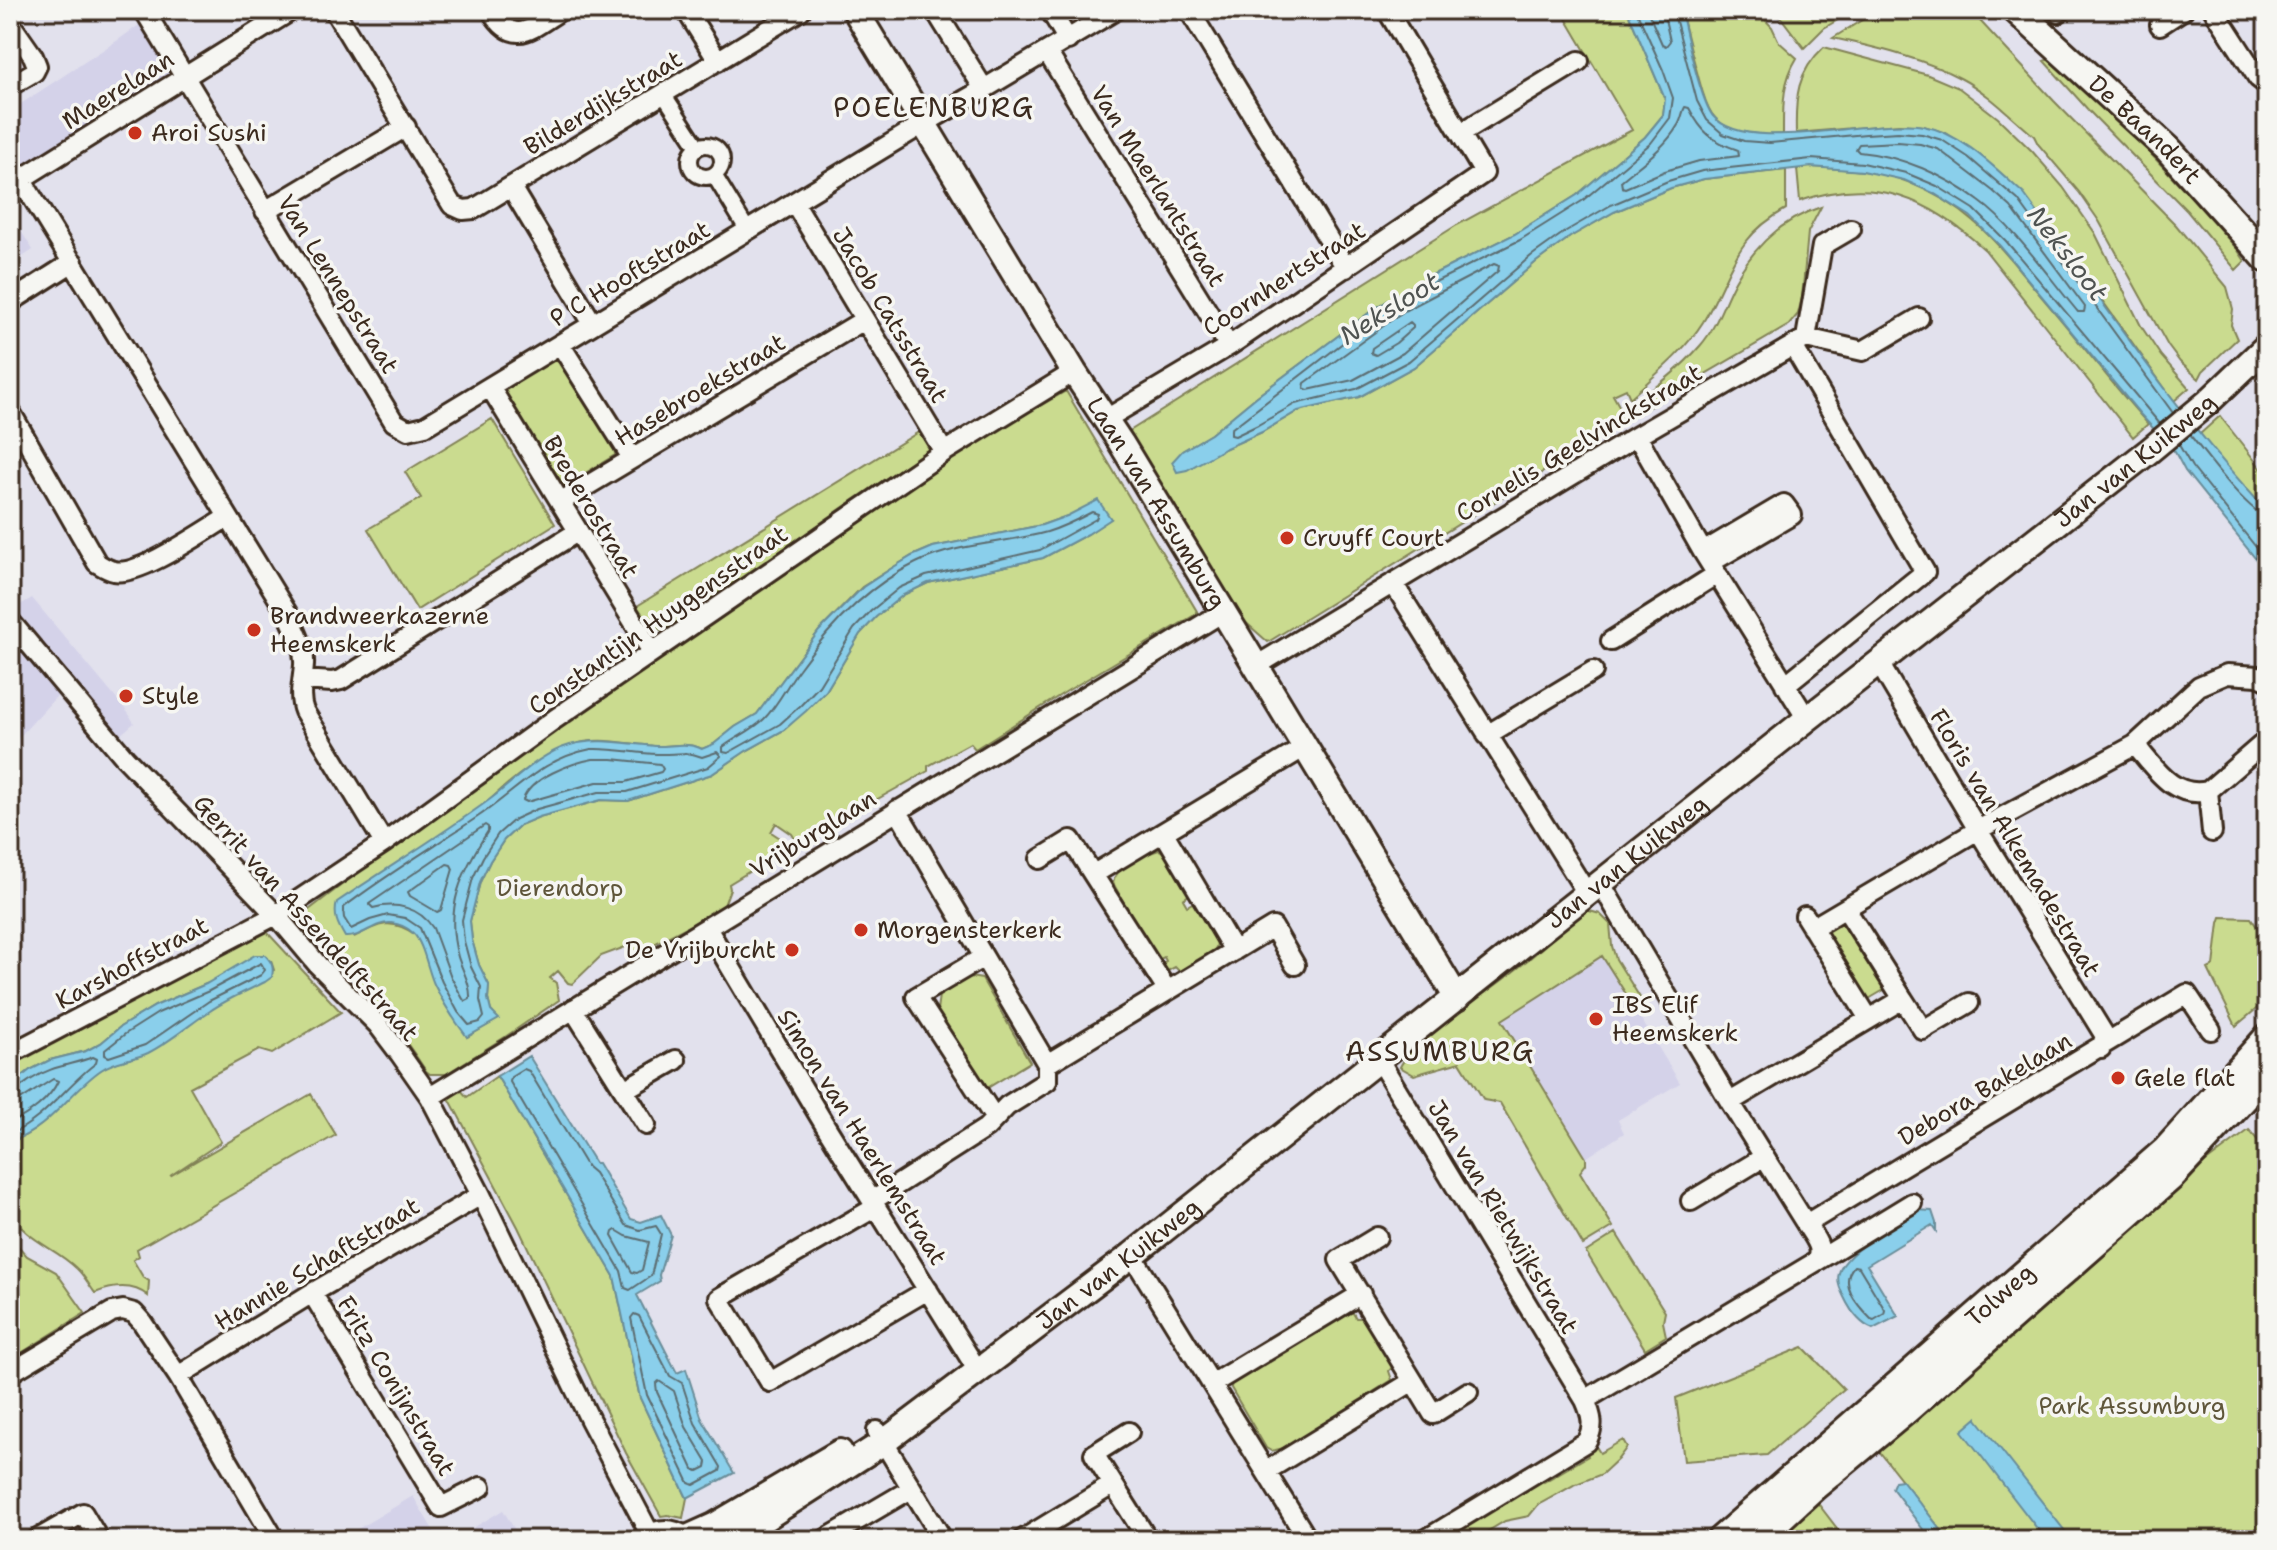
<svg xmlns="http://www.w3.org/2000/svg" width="2277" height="1550" font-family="'Shantell Sans',sans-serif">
<rect width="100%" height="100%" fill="#e2e1ed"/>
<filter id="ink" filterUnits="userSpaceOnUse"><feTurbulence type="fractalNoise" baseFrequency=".0125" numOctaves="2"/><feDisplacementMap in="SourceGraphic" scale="16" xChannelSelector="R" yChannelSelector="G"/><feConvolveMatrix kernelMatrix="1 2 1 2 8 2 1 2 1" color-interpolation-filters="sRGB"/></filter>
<g filter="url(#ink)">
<path fill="#d4d2e9" d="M149 18 184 77 10 186V111L118 40Z
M10 214 33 250 10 265Z
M32 598 129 714 134 723 112 742 65 687 10 747V606L13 609Z
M1602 955 1680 1083 1618 1120 1624 1133 1586 1158 1501 1020Z
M413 1496 439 1540H339Z
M503 1510 521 1540H453Z"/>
<path fill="#cadb8f" stroke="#828256" stroke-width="2" fill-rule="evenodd" d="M1561 10H1627L1665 99 1663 115 1645 137 1577 195 1515 234 1426 278 1374 309 1256 397 1211 434 1182 451 1224 449 1262 432 1298 411 1359 397 1414 367 1536 262 1570 237 1614 212 1671 188 1704 179 1786 170V209C1731 239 1732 275 1703 322 1684 352 1656 374 1630 398L1626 389 1613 395 1627 420 1268 642 1243 620 1128 432 1457 225 1632 130Z
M1681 10H1756L1772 27 1779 42 1797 58C1782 82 1783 106 1783 134 1760 136 1727 135 1712 114 1704 102 1701 86 1697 72 1691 51 1686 31 1681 10Z
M1772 10H1855L1824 28 1804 48 1782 19Z
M1878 10H1970L2054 101 2176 225 2227 287 2233 309 2231 325 2237 339 2203 371 2199 379 2180 362 2168 346 2099 221 2079 192 2038 144 2034 136C2010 116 1987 92 1960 78 1920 57 1876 48 1833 38Z
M1824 47 1928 75 1959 88 1998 118 2032 151 2063 187 2095 233 2141 326 2161 356 2189 388 2174 401 2104 303 2005 177 1973 151 1946 133 1924 126 1899 124 1796 133C1795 97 1797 72 1824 47Z
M2053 58C2119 118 2179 182 2237 249L2245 261 2236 270 2187 211 2090 112 2044 61Z
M1811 167C1843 169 1877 170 1908 182 1973 208 1998 245 2041 296 2077 338 2111 383 2148 424L2133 437 1985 250C1929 198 1875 175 1800 201L1797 169Z
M1821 207 1808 232 1802 298 1798 314 1789 325 1635 415 1630 405C1656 388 1680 369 1700 346 1717 327 1723 303 1735 281 1754 247 1782 219 1821 207Z
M553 358 562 365 614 446 615 455 564 486 502 389Z
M1066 391 1198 613 1067 691 975 749 970 743 928 766V771L809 837 795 839 792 834 776 823 771 832 783 840 788 848 729 884 730 889 723 908 637 953 628 946 601 956 572 984 568 983 558 971 550 978 556 983 559 1000 505 1037 446 1074H430L426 1071C392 1019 350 971 304 929L305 913 403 838 570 719 977 442ZM1067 516 1110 519 1088 534 1043 558 928 583 903 595 876 617 860 634 826 691 784 730 746 751 712 774 628 801 601 800 539 817 520 825 504 840 490 861 480 882 470 921 472 940 479 965 489 985 488 999 491 1011 498 1019 467 1037 416 935C391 917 379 924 354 937 385 907 415 876 445 845 479 810 522 763 569 746 597 735 626 744 654 746 671 747 687 741 702 749L714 744 735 727 757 714 819 631 862 587 892 568 912 556 933 547 1042 525Z
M2220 416 2267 476V511L2230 472 2200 434Z
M492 419 555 524 417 610 368 529 421 498 405 472Z
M922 430 931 448 845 506 665 632 649 624 637 606Z
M1159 850 1162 851 1189 895 1183 899 1187 906 1196 901C1203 913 1226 939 1213 952 1206 961 1191 967 1181 973L1175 967 1164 973 1160 965 1166 961 1164 957 1156 961 1113 883C1116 866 1143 855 1159 850Z
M1586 910 1600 914 1610 924 1612 946 1616 959 1644 1004 1642 1009 1636 1010 1602 956 1502 1020 1586 1158V1164L1580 1172 1613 1227 1583 1245 1500 1103 1484 1100 1460 1062 1414 1075 1400 1067C1410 1043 1490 991 1514 971 1539 952 1561 930 1586 910Z
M2221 917 2251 918 2267 942V1000L2236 1026 2208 969 2214 966 2219 923Z
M1840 920 1884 990 1867 1000 1821 931Z
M266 931 341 1012 272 1054 259 1050 190 1087 221 1142 170 1176 311 1094 336 1135 137 1249 139 1256 133 1260 143 1277 149 1281 148 1296C133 1283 112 1286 95 1293 89 1285 84 1275 76 1268 55 1247 23 1240 11 1211 6 1199 10 1157 10 1142 55 1127 67 1088 105 1067 119 1059 137 1059 151 1051 172 1038 191 1022 212 1009 233 996 253 984 274 970L271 961 206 984 155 1006 120 1027 101 1043 86 1051 50 1060 30 1070 10 1086V1066L184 972Z
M970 977 982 979 1030 1062 984 1090 937 1010 939 995Z
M497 1076 614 1276 640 1398 687 1498 683 1518 668 1515 661 1516 626 1453 518 1227 449 1098 459 1088 467 1097Z
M2249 1130 2267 1151V1540H1949L1879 1451 1880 1440 2194 1171Z
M1616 1233 1665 1312 1663 1322 1666 1336 1645 1349 1586 1252Z
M10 1237 27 1256 56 1272 85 1313 10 1360Z
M1347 1310 1353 1313 1356 1318H1363L1393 1366 1389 1371 1392 1380 1284 1448 1271 1451 1266 1448 1231 1388 1232 1380Z
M1803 1347 1844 1389 1767 1455 1684 1461 1676 1398Z
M1623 1440 1627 1447 1618 1459 1602 1474 1574 1485 1538 1505 1529 1516 1505 1521 1473 1540H1438L1541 1478 1544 1482 1588 1456 1586 1451 1595 1445 1600 1453Z
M1810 1493 1846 1540H1761Z"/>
<path fill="#8acfeb" stroke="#6a8d99" stroke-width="2" d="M1627 10H1681C1686 33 1700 100 1713 116 1747 156 1871 117 1923 126 1962 133 1996 169 2024 194 2103 301 2176 414 2267 511V573L2185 471 2175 452 2140 414 2000 246 1970 216 1933 193 1904 180 1863 171 1811 167 1704 179 1671 188 1614 212 1570 237 1536 262 1414 367 1359 397 1298 411 1262 432 1224 449 1187 470 1177 472 1172 462 1182 451 1211 434 1256 397 1374 309 1426 278 1515 234 1577 195 1645 137 1663 115 1665 99Z
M1098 500 1111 519 1088 534 1043 558 928 583 903 595 876 617 860 634 826 691 806 711 784 730 746 751 712 774 628 801 601 800 539 817 520 825 504 840 490 861 480 882 470 921 472 940 479 965 489 985 488 999 491 1011 499 1019 467 1037C454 1020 443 1003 434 984 428 971 423 942 413 933 407 927 400 924 391 923 374 922 362 938 345 937 338 925 333 916 337 902 387 868 440 836 489 800 515 781 538 754 570 745 598 737 626 744 655 746 671 747 687 741 702 749L714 744 735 727 757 714 819 631 863 587 892 568 912 556 933 547 1042 525 1067 516Z
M255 955H265C272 962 274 967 272 977L265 982C247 991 227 999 210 1011 190 1024 170 1042 148 1053 133 1060 115 1060 101 1070 69 1092 50 1129 10 1142V1086L30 1070 50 1060 86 1051 101 1043 120 1027 155 1006 206 984Z
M529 1056 595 1163H598L631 1219 641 1222 661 1215 671 1235 659 1275 660 1281 637 1295 677 1373 686 1369 702 1419 734 1473 687 1498 640 1398 614 1276 497 1076Z
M1915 1210 1932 1211 1936 1223V1231L1932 1225 1867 1265 1898 1316 1873 1329C1862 1325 1852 1313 1847 1303 1842 1293 1836 1283 1839 1273 1844 1252 1897 1223 1915 1210Z
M1977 1418V1419L2072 1540H2046L1962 1431Z
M1902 1480 1949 1540H1931L1892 1488 1895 1481Z"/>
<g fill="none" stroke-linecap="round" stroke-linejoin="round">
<path stroke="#5b6c70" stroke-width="2" d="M1636 10 1663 70 1673 98 1670 118 1651 143 1582 201 1520 240 1429 285 1379 315 1231 429V435L1235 436 1258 425 1295 404 1356 389 1409 361 1531 256 1566 231 1611 205 1668 181 1702 171 1811 159 1863 163 1906 173 1937 186 1974 209 2006 241 2160 424
M1647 10 1662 44 1666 46 1670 41 1663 10
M1673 10 1697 101 1707 120 1723 134 1744 141 1770 143 1866 134 1898 132 1922 134 1942 140 1968 157 2018 200 2173 413
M1685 107 1689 108C1702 133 1712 141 1738 150L1739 156 1699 161 1665 171 1625 188 1622 187 1621 181C1641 164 1665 148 1678 125 1682 119 1682 112 1685 107Z
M1898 142 1920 144 1938 149 1993 191 2011 207 2085 307 2084 312H2078C2050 279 2014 226 1979 201 1945 175 1902 156 1859 152L1856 149 1859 144Z
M1494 264 1499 266 1498 271 1403 353 1353 380 1308 390 1304 388 1305 383 1404 311Z
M1410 322 1413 325V328L1396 343 1376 355 1371 353 1372 348Z
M2190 435C2204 452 2249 514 2267 516
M2179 445 2192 467 2267 561
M1092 512 1098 514 1096 519 1040 550 926 576 899 588 871 611 854 629 819 686 801 705 780 724 728 753 723 752V747C736 737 753 730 764 719 778 705 787 685 799 669 829 627 869 585 916 563 956 543 1004 544 1047 532 1063 527 1077 520 1092 512Z
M591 749C613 748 634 753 657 754 675 755 684 750 702 757L717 752 721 756 708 767 627 792H599L537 809 515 819 498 834 483 857 473 878 462 920 464 941 471 967 481 987 480 1000 484 1017 480 1022 469 1025 458 1012 442 982 420 928 405 918 388 915 370 920 351 929 344 918 343 908C384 876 433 847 476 818 517 791 540 759 591 749Z
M593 759H612L660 764 663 769 661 772 626 782H597L527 802 523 800C530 778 571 763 593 759Z
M485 825 488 827V831C462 871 444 908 458 957 462 970 471 984 470 999L466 1001 463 999 451 977 433 928C419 907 396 902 373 908L369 904Z
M447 864 451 865 453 869 441 910 437 912 410 896 408 892Z
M261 963 265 970 261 975 209 1001 145 1045 109 1057 105 1055V1050L125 1034 158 1013 209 991Z
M524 1069 529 1071 587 1167 594 1173 626 1225 640 1230 656 1226 661 1234 651 1276 630 1290 625 1288 621 1271 510 1082 511 1077Z
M10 1091C19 1090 24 1084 32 1079 51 1066 72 1065 93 1057L97 1059 96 1063C65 1086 46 1119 10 1134
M10 1102 22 1099 53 1079 58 1081C50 1099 29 1115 10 1123
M616 1230 626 1236 649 1242 642 1270 637 1273 632 1272 612 1236 613 1232Z
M1854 1266 1859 1267 1885 1310 1884 1314 1874 1320 1871 1319C1857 1305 1838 1284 1854 1266Z
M634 1314 639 1316 670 1376 682 1383 695 1423 721 1467 720 1471 694 1485 689 1483 647 1395 631 1318Z
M659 1381 674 1391 686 1427 707 1462 706 1467 698 1471 693 1469 657 1392 656 1384Z"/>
<defs>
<path id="pedestrian" d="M2058 15 2066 10
M664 95 698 147
M690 161a16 16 0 1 1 32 0a16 16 0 1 1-32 0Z
M714 175 748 231"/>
<path id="minor" d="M144 10 394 422 408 430 425 426 923 124 984 89
M334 10 452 205 463 210 474 209 801 10
M491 10C514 49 532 28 561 10
M686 10 718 61
M935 10 984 89 1116 10
M1050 10 1068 40
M1189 10 1346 268
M2214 10 2258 78 2267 85
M10 23 33 56 37 66 34 72 10 86
M2160 25 2183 10
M1047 52 1229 346
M1461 133 1579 61
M21 179 289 616C296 632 305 647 304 665 303 681 298 696 304 711L384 843
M10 186 292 10
M511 187 593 324
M794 202 944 452
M265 211 406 127
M1851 229 1822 246 1806 338 1863 351 1919 318
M10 302 73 262
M560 344 632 458
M490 387 652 652
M10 411 97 563C102 566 108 570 114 571 139 577 204 531 228 517
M1106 419 1229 346 1484 173 1387 10
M1637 436 1703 552 1807 719
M560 502 864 320
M1703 552 1784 504 1792 515 1710 563
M1393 583 1588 895
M10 621 125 758 276 915 318 965 378 1025 400 1054 430 1097 481 1195 590 1420 651 1536
M1611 641 1717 574
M1879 663 1978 830 2105 1036 2101 1048
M1256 666 1637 436 1806 338
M303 680 332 682 341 680 577 532
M1785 685 1925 572 1793 346
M1487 735 1593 671
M2135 745C2155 768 2173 799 2208 791L2267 740
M2208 791 2212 832
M897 810 1047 1064 1273 927 1295 965
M1164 833 1234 951
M1040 859 1071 840 1167 990
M1094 874 1305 747
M1601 884 1730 1102 1806 1224
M1805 916 1869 1019
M707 928 823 1122 978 1371
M1812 928 1978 830 2135 745 2199 686 2227 674 2258 676 2267 680
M982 958 916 997 994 1117
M1903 999 1923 1030 1969 1003
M573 1009 646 1125
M10 1054 276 915 384 843 555 719 944 452 1074 372
M1379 1060 1585 1400
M624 1090 676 1060
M430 1097 1223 612
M1730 1102 1903 999 1846 909
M872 1201 986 1128 1007 1106 1047 1081V1064
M1691 1201 1764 1157
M876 1207 719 1298 770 1382 928 1290
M1132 1255 1308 1540
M1817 1261 1912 1203
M312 1293 441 1507 481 1487
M10 1373 112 1312 123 1310 134 1313 142 1322 178 1376 275 1540
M178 1376 312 1293 481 1195
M1413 1381 1433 1414 1468 1392
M1212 1384 1361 1294
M877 1431 943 1540
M1129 1432 1094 1454 1148 1540
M1266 1471 1413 1381 1339 1260 1377 1237
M36 1540 83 1513 99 1540
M824 1540 911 1489
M1022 1540 1112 1485
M1425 1540 1586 1442C1595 1427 1592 1416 1585 1400L1817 1261C1825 1248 1813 1236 1806 1224L2187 994 2211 1030"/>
<g id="tertiary">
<path id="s1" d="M855 10 1074 372 1121 443 1457 998"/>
<path d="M685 1539 714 1526 840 1452"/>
<path d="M646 1540C660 1530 672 1531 686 1540"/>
<path id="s2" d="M731 1540 884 1442 1132 1255 1807 719 2149 451 2208 402 2267 346"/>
</g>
<g id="secondary">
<path id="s3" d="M2016 10 2168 149 2267 259"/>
<path id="s4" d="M1720 1540 2166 1150 2267 1038"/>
<path d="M1756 1540 1814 1487 1903 1413 2171 1177 2267 1074"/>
</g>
</defs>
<use href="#pedestrian" stroke="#3b2a1e" stroke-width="20"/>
<use href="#minor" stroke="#3b2a1e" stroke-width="24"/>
<use href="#tertiary" stroke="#3b2a1e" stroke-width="30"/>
<use href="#secondary" stroke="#3b2a1e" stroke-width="32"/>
<use href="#pedestrian" stroke="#f6f6f2" stroke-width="14"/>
<use href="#minor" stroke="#f6f6f2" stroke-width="18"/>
<use href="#tertiary" stroke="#f6f6f2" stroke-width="24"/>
<use href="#secondary" stroke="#f6f6f2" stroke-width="26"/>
</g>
</g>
<g fill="#c8321e" stroke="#f6f6f2" stroke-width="3">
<circle cx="135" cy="133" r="8"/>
<circle cx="1287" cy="538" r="8"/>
<circle cx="254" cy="630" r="8"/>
<circle cx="126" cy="696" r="8"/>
<circle cx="861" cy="930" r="8"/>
<circle cx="792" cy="950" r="8"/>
<circle cx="1596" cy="1019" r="8"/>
<circle cx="2118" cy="1078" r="8"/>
</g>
<g text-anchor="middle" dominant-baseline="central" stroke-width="7" stroke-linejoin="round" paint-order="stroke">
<g font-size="24" fill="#3b2a1e" stroke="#f6f6f2">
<text transform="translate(118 90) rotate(-32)">Maerelaan</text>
<text transform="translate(603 103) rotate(-31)">Bilderdijkstraat</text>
<text stroke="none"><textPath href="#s3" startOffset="176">De Baandert</textPath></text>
<text transform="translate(1158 186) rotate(58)">Van Maerlantstraat</text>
<text transform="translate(630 274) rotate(-31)">P C Hooftstraat</text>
<text transform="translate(1284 279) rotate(-33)">Coornhertstraat</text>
<text transform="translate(338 284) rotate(58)">Van Lennepstraat</text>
<text transform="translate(890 315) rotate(59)">Jacob Catsstraat</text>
<text transform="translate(700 390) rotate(-31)">Hasebroekstraat</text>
<text transform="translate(1579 443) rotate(-31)">Cornelis Geelvinckstraat</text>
<text stroke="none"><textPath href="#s2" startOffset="1772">Jan van Kuikweg</textPath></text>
<text stroke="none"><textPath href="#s1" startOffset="578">Laan van Assumburg</textPath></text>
<text transform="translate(591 507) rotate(59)">Brederostraat</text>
<text transform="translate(658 620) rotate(-35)">Constantijn Huygensstraat</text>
<text transform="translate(813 834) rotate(-32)">Vrijburglaan</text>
<text transform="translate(2015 843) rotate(59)">Floris van Alkemadestraat</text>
<text stroke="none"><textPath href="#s2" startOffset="1124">Jan van Kuikweg</textPath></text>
<text transform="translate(306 918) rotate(48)">Gerrit van Assendelftstraat</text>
<text transform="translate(132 963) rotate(-28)">Karshoffstraat</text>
<text transform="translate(1985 1089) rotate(-31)">Debora Bakelaan</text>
<text transform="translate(862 1137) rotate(58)">Simon van Haerlemstraat</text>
<text transform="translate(1503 1217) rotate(59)">Jan van Rietwijkstraat</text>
<text transform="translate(317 1264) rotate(-31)">Hannie Schaftstraat</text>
<text stroke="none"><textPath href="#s2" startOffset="476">Jan van Kuikweg</textPath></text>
<text stroke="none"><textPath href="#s4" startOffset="372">Tolweg</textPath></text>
<text transform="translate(396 1386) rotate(59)">Fritz Conijnstraat</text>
</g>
<g font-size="24" fill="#3b2a1e" stroke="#f6f6f2" text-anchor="start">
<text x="151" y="133">Aroi Sushi</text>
<text x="1303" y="538">Cruyff Court</text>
<text x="270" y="616">Brandweerkazerne<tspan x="270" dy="28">Heemskerk</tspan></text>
<text x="142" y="696">Style</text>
<text x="877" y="930">Morgensterkerk</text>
<text x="776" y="950" text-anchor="end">De Vrijburcht</text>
<text x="1612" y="1005">IBS Elif<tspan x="1612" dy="28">Heemskerk</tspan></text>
<text x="2134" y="1078">Gele flat</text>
</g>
<g font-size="24" fill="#5f563a" stroke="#f6f6f2">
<text x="560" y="888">Dierendorp</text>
<text x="2132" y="1406">Park Assumburg</text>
</g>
<g font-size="26" font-style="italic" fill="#4f5351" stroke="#f6f6f2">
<text transform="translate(2068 253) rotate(52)">Neksloot</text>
<text transform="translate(1389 308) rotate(-32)">Neksloot</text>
</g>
<g font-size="28" letter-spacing="2" fill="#3b2a1e" stroke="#f6f6f2">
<text x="934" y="107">POELENBURG</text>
<text x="1440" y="1051">ASSUMBURG</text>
</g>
</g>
<rect width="2277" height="1550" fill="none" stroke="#f6f6f2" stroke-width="40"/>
<rect x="20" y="20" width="2237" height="1510" fill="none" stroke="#3b2a1e" stroke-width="3" filter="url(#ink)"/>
</svg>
